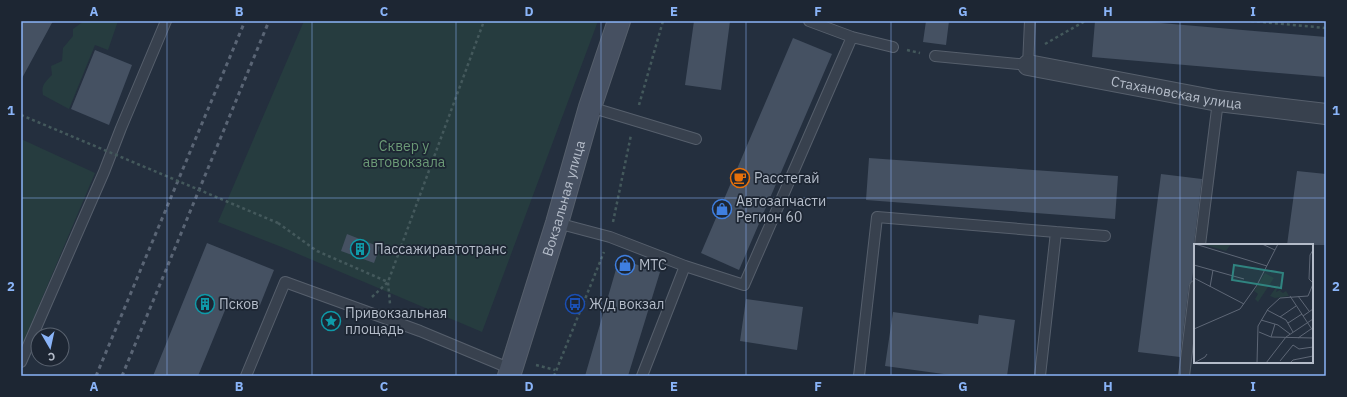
<svg xmlns="http://www.w3.org/2000/svg" width="1347" height="397" font-family="'IBM Plex Sans',sans-serif">
<rect width="100%" height="100%" fill="#242f3e"/>
<path fill="#263c3f" d="M84 21H118L108 50 95 45 69 109 43 95C41 85 45 82 52 75L51 66 62 61 63 48 73 36V29Z
M304 21H598L482 332 284 248 218 222Z
M21 139 95 173 21 348Z"/>
<path fill="#455162" d="M21 21H53L21 80Z
M694 21H730L721 90 685 85Z
M926 21H949L946 45 923 42Z
M1095 21H1137L1326 37V77L1092 57Z
M793 38 832 54 739 270 701 253Z
M95 50 132 65 109 125 71 109Z
M869 158 1118 176 1115 219 866 200Z
M1297 171 1326 174V245H1287Z
M1161 174 1202 179 1194 244 1195 255 1192 281 1189 285 1180 357 1138 352Z
M347 234 380 247 374 263 341 251Z
M207 243 274 270 258 310 230 298 198 376H153Z
M619 259 660 272 628 376H585Z
M746 299 803 307 797 350 740 341Z
M893 312 978 324 979 315 1015 320 1007 376H958L885 366Z"/>
<g fill="none" stroke-linecap="round" stroke-linejoin="round">
<defs>
<path id="lane" d="M809 21 852 37 893 47
M935 56 1028 65 1030 21
M590 107 696 139
M557 223 610 237 685 266 744 285 852 37
M1056 232 1105 236
M1200 245 1218 101
M21 362 104 172 121 128 166 21
M246 376 285 282 420 331 511 369
M642 376 685 266
M859 376 877 217 1056 232 1040 376
M1184 376 1195 286"/>
<g id="street">
<path id="s1" d="M1028 65 1218 101 1326 114"/>
</g>
<g id="secondary">
<path id="s2" d="M509 376 557 223 590 107 619 21"/>
</g>
</defs>
<use href="#lane" stroke="#565f6c" stroke-width="12"/>
<use href="#street" stroke="#565f6c" stroke-width="22"/>
<use href="#secondary" stroke="#565f6c" stroke-width="24"/>
<path stroke="#44595c" stroke-width="2.5" stroke-dasharray="3 3" stroke-linecap="butt" d="M1251 21 1326 28
M1045 44 1085 21
M907 50 920 53
M639 105 663 21
M613 222 631 135
M278 223 317 251 388 282 390 304
M372 297 388 282 484 21
M536 365 555 370
M554 376 604 252"/>
<use href="#lane" stroke="#38414e" stroke-width="10"/>
<use href="#street" stroke="#38414e" stroke-width="20"/>
<use href="#secondary" stroke="#465061" stroke-width="22"/>
<path stroke="#5a6575" stroke-width="3" stroke-dasharray="4 4" stroke-linecap="butt" d="M96 376 245 21
M122 376 269 21"/>
<path stroke="#44595c" stroke-width="2.5" stroke-dasharray="3 3" stroke-linecap="butt" d="M21 115 278 223"/>
</g>
<path fill="none" stroke="#8ab4f8" stroke-width="1" stroke-opacity="0.55" d="M167 21V376M312 21V376M456 21V376M601 21V376M746 21V376M891 21V376M1035 21V376M1180 21V376M21 198H1326"/>
<defs>
<symbol id="cafe-ring" viewBox="-11 -11 22 22"><circle r="9.5" fill="#1d2633" stroke="#e8710a" stroke-width="1.5"/><path d="M-5.5-4.5H6V0H3Q3 3.5 0 3.5H-2.5Q-5.5 3.5-5.5 0ZM3-3.2v2h1.7v-2ZM-6 4.5H4V6H-6Z" fill="#e8710a"/></symbol>
<symbol id="shop-ring" viewBox="-11 -11 22 22"><circle r="9.5" fill="#1d2633" stroke="#3f7fe0" stroke-width="1.5"/><path d="M-5-2.5h2.3a2.7 3.5 0 0 1 5.4 0H5L5.5 6h-11ZM-1.5-2.5h3a1.5 2.3 0 0 0-3 0Z" fill="#3f7fe0"/></symbol>
<symbol id="building-ring" viewBox="-11 -11 22 22"><circle r="9.5" fill="#1d2633" stroke="#0f9aa8" stroke-width="1.5"/><path d="M-4-6H4V6H1V3H-1V6H-4ZM-2.5-4.3h1.7v1.8h-1.7ZM.8-4.3h1.7v1.8H.8ZM-2.5-1h1.7V.8h-1.7ZM.8-1h1.7V.8H.8Z" fill="#0f9aa8"/></symbol>
<symbol id="bus-ring" viewBox="-11 -11 22 22"><circle r="9.5" fill="#1d2633" stroke="#1a4fb4" stroke-width="1.5"/><path d="M-5-6H5V4H4V6H2V4H-2V6H-4V4H-5ZM-3.5-4V0h7V-4ZM-3.5 1.2v1.5H-2V1.2ZM2 1.2v1.5H3.5V1.2Z" fill="#1a4fb4"/></symbol>
<symbol id="sight-ring" viewBox="-11 -11 22 22"><circle r="9.5" fill="#1d2633" stroke="#0f9aa8" stroke-width="1.5"/><path d="M0-6L1.8-2.2L6-1.7L2.9 1.2L3.7 5.4L0 3.3L-3.7 5.4L-2.9 1.2L-6-1.7L-1.8-2.2Z" fill="#0f9aa8"/></symbol>
</defs>
<g fill-rule="evenodd">
<use href="#cafe-ring" x="729" y="167" width="22" height="22"/>
<use href="#shop-ring" x="711" y="198" width="22" height="22"/>
<use href="#building-ring" x="349" y="238" width="22" height="22"/>
<use href="#shop-ring" x="614" y="254" width="22" height="22"/>
<use href="#building-ring" x="194" y="293" width="22" height="22"/>
<use href="#bus-ring" x="564" y="293" width="22" height="22"/>
<use href="#sight-ring" x="320" y="310" width="22" height="22"/>
</g>
<g text-anchor="middle" dominant-baseline="central" stroke-width="3.5" stroke-linejoin="round" paint-order="stroke">
<g font-size="14" fill="#b4bcc9" stroke="#1d2633">
<text stroke="none"><textPath href="#s1" startOffset="151">Стахановская улица</textPath></text>
<text stroke="none"><textPath href="#s2" startOffset="186">Вокзальная улица</textPath></text>
</g>
<g font-size="14" fill="#6b9a76" stroke="#1d2633">
<text x="404" y="146">Сквер у<tspan x="404" dy="16">автовокзала</tspan></text>
</g>
<g font-size="14" fill="#b4bcc9" stroke="#1d2633" text-anchor="start">
<text x="754" y="178">Расстегай</text>
<text x="736" y="201">Автозапчасти<tspan x="736" dy="16">Регион 60</tspan></text>
<text x="374" y="249">Пассажиравтотранс</text>
<text x="639" y="265">МТС</text>
<text x="219" y="304">Псков</text>
<text x="589" y="304">Ж/д вокзал</text>
<text x="345" y="313">Привокзальная<tspan x="345" dy="16">площадь</tspan></text>
</g>
</g>
<g transform="translate(1194 244)">
<rect width="119" height="119" fill="#242f3e"/>
<path d="M8 0H37L32 7ZM71 29 80 34 64 58 61 55 64 50 60 47ZM85 39 82 48 90 44 86 47 89 49 92 47 95 52 81 54 76 52Z" fill="#263c3f"/>
<path fill="none" stroke="#5e6776" stroke-width="1" d="M1 0 73 22M68 0 81 6M119 6 116 11 115 35 119 39M0 21 50 35M0 34 50 60M16 43 19 26M96 52 119 87M104 52 115 67M73 66 92 76 99 88M109 72 119 65M86 73 102 62M67 76 84 81 96 90M94 79 108 70M0 85 46 65 63 41 84 0M65 88 77 93 119 94M77 93 81 80M104 94 117 85M86 117 99 101 105 105 119 103M0 119 11 113 13 110M63 119 64 82 74 65 86 54 114 52 119 40M72 119 92 93 119 75M96 119 99 116 119 112"/>
<path fill="#308480" fill-opacity="0.15" stroke="#308480" stroke-width="2" d="M40 21 89 29 87 44 38 36Z"/>
<rect width="119" height="119" fill="none" stroke="#b4bcc9" stroke-width="2"/>
</g>
<rect width="1347" height="397" fill="none" stroke="#1d2633" stroke-width="44"/>
<g transform="translate(50 347) rotate(171)"><circle r="19" fill="#1d2633" stroke="#59626f"/>
<path d="M0-3L7 15L0 10L-7 15Z" fill="#8ab4f8"/>
<text y="-6" font-size="11" font-weight="bold" text-anchor="middle" fill="#b4bcc9">С</text>
</g>
<rect x="22" y="22" width="1303" height="353" fill="none" stroke="#8ab4f8" stroke-width="1.5"/>
<g font-size="13" text-anchor="middle" font-weight="bold" fill="#8ab4f8">
<text x="94" y="16">A</text>
<text x="239" y="16">B</text>
<text x="384" y="16">C</text>
<text x="529" y="16">D</text>
<text x="674" y="16">E</text>
<text x="818" y="16">F</text>
<text x="963" y="16">G</text>
<text x="1108" y="16">H</text>
<text x="1253" y="16">I</text>
<text x="11" y="115">1</text>
<text x="1336" y="115">1</text>
<text x="11" y="291">2</text>
<text x="1336" y="291">2</text>
<text x="94" y="391">A</text>
<text x="239" y="391">B</text>
<text x="384" y="391">C</text>
<text x="529" y="391">D</text>
<text x="674" y="391">E</text>
<text x="818" y="391">F</text>
<text x="963" y="391">G</text>
<text x="1108" y="391">H</text>
<text x="1253" y="391">I</text>
</g>
</svg>
